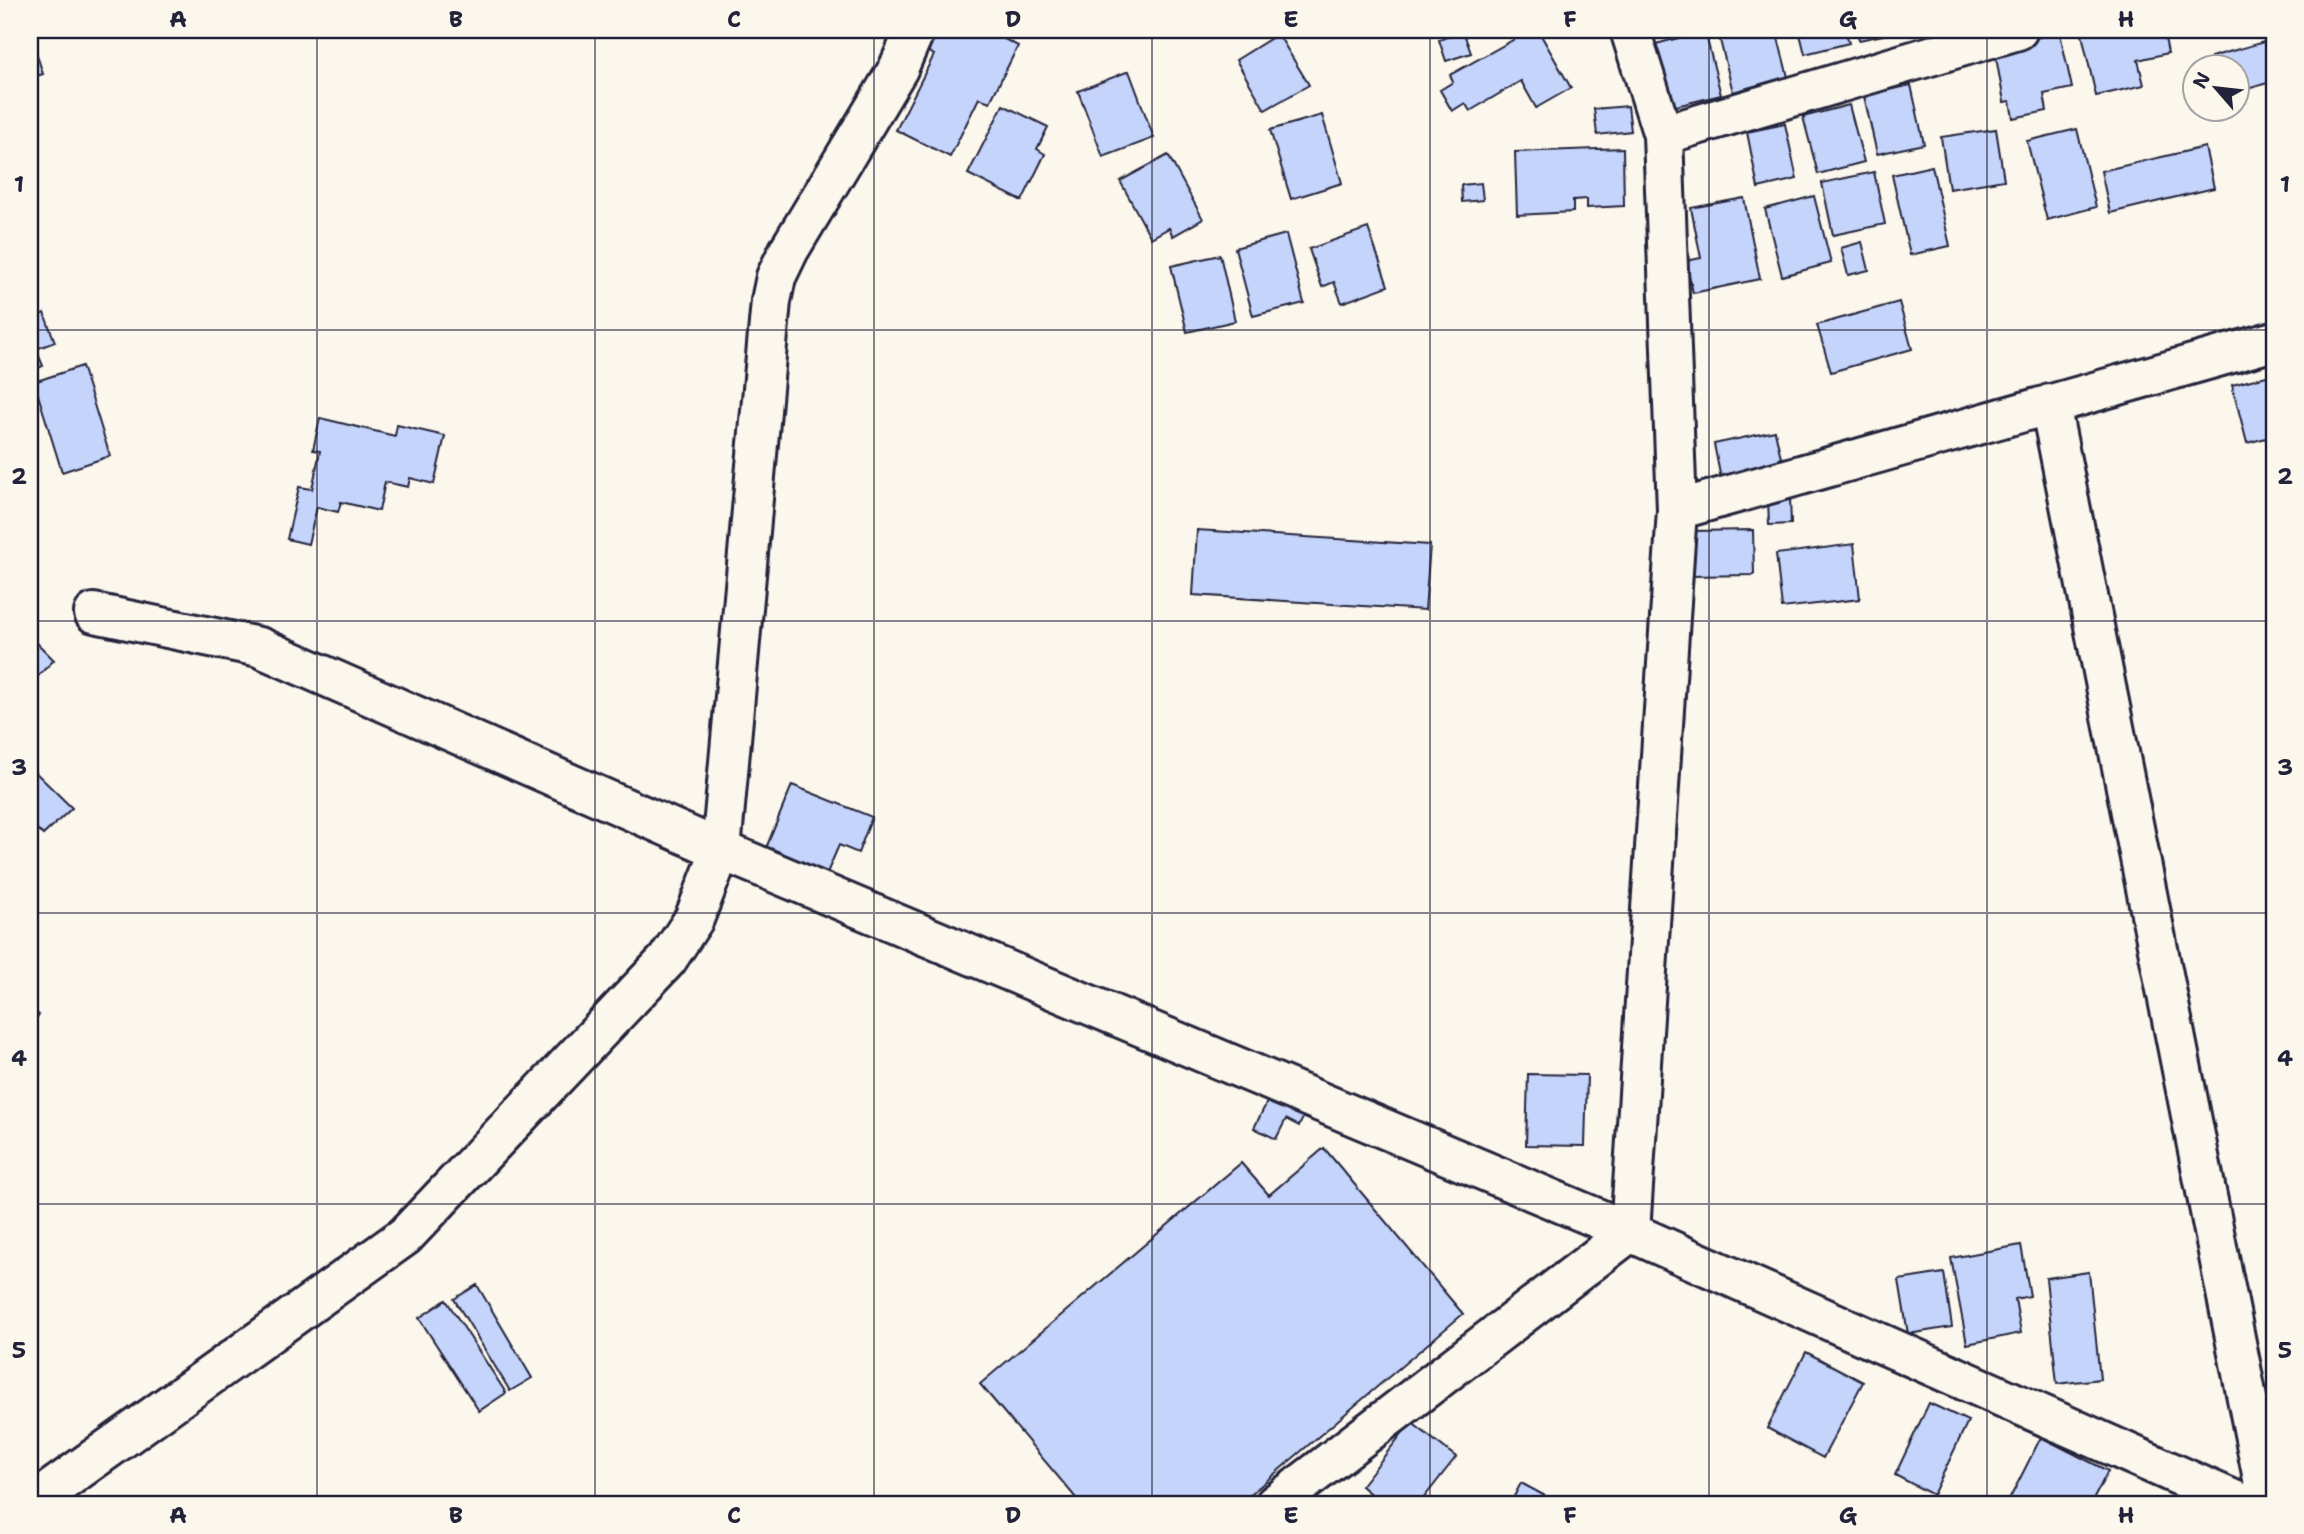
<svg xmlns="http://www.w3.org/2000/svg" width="2304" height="1534" font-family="'Shantell Sans',sans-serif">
<rect width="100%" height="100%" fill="#fbf7ec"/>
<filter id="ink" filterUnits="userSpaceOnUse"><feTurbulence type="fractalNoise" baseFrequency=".0143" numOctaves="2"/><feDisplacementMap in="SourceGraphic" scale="14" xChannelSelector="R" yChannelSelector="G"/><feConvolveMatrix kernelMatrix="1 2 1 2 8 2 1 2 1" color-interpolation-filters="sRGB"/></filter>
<g filter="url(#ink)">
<path fill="#c5d4fb" stroke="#22223b" stroke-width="2" d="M931 30H987L1018 46 990 102 979 98 950 157 896 130 934 55 922 48Z
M1531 30H1538L1571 88 1536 108 1521 81 1470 111 1465 103 1452 111 1440 90 1453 82 1450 75Z
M1642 30H1673L1674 35 1645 41Z
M1742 30H1776L1788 77 1733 92 1719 36Z
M1799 30H1845L1849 43 1805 54Z
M1857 30H1898V32L1859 40Z
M2081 30H2180L2164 33 2168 53 2138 60 2144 85 2096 96Z
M1463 31 1471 53 1446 61 1439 40Z
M1705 31 1721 95 1668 108 1652 45Z
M30 33 43 74 30 78Z
M2060 33 2072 88 2044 94 2047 111 2013 118 2010 101 2004 102 1994 46Z
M1278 34 1309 85 1265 110 1236 60Z
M2274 39V81L2238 92V66H2213L2211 57Z
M1129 71 1154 138 1103 157 1078 91Z
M1911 85 1924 144 1877 154 1864 96Z
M1003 105 1048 127 1037 149 1045 154 1022 201 968 174Z
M1849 105 1864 162 1818 174 1803 117Z
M1628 106 1631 131 1597 135 1594 109Z
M1322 115 1342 183 1291 199 1270 130Z
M1785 124 1797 179 1758 188 1747 132Z
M1996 129 2004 180 1949 189 1941 137Z
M2077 129 2096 207 2047 220 2027 141Z
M2205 147 2214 188 2110 213 2101 171Z
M1623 148 1624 206 1587 208V199L1573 200V212L1517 215 1515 152Z
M1168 155 1203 219 1173 236 1169 228 1151 238 1120 181Z
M1932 166 1950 246 1910 255 1892 175Z
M1874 172 1885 224 1833 235 1822 183Z
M1481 183 1483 200 1462 202 1461 185Z
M1814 196 1831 263 1782 276 1765 209Z
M1744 198 1760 279 1693 293 1686 261 1701 258 1691 208Z
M1368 228 1388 286 1342 303 1334 282 1322 287 1309 249Z
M1286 234 1304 303 1253 316 1235 248Z
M1862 242 1869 270 1848 275 1841 248Z
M1220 255 1235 321 1187 332 1171 266Z
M1899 302 1912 349 1831 372 1817 325Z
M44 313 55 342 36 349 43 366 30 371V319Z
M82 366 110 456 62 472 34 382Z
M2274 374V436L2247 443 2232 385Z
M320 418 395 436 397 425 445 436 434 484 410 478 408 487 385 482 379 511 341 502 338 512 317 507 308 544 287 539 299 487 312 489 320 451 313 450Z
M1775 431 1784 471 1722 484 1714 444Z
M1790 498 1791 524 1769 525 1768 500Z
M1197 530 1430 545 1425 610 1193 595Z
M1753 530 1754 575 1690 576V531Z
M1854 544 1860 599 1782 608 1776 554Z
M30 636 54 660 30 684Z
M30 767 72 808 43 835 36 828 30 833Z
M792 785 872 817 858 853 839 845 827 873 766 848Z
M30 1007 39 1015 30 1025Z
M1528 1074 1587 1075 1585 1146 1526 1145Z
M1272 1092 1307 1110 1299 1126 1286 1119 1276 1139 1254 1128Z
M1324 1148 1463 1314 1239 1504H1081L980 1384 1241 1163 1269 1195Z
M2021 1245 2030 1296 2015 1299 2021 1333 1967 1344 1951 1258Z
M2089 1272 2100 1379 2057 1384 2046 1278Z
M1944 1273 1952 1327 1908 1334 1899 1280Z
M477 1285 532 1378 510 1391 454 1299Z
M446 1300 506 1393 479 1411 419 1318Z
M1806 1352 1863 1382 1823 1458 1767 1428Z
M1929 1403 1968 1421 1933 1495 1895 1475Z
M1411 1422 1456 1457 1419 1504H1377L1379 1501 1361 1486Z
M2041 1437 2108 1471 2091 1504H2007Z
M1521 1483 1560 1504H1510Z"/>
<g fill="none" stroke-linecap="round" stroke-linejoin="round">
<defs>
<path id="street" d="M1663 135 2018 30
M2050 404 2268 1504
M1677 510 2274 341
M94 613 259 647 721 850 1630 1232 2243 1504
M31 1504 405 1236 667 960 694 919 721 850 771 301 776 277 789 250 898 69 915 30
M1275 1504 1630 1232 1677 510 1663 135 1630 30"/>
</defs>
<use href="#street" stroke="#22223b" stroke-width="44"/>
<use href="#street" stroke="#fbf7ec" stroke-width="38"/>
</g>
</g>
<path fill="none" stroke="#22223b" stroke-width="2" stroke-opacity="0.55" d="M317 30V1504M595 30V1504M874 30V1504M1152 30V1504M1430 30V1504M1709 30V1504M1987 30V1504M30 330H2274M30 621H2274M30 913H2274M30 1204H2274"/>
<rect width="2304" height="1534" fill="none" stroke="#fbf7ec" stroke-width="77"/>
<g transform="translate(2216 88) rotate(298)"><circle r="33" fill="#fbf7ec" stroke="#a4a2a5" stroke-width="2"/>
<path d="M0-5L12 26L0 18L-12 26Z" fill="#22223b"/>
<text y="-10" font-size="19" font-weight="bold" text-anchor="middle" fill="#22223b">N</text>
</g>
<rect x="38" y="38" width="2228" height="1458" fill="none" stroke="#22223b" stroke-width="2.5"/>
<g font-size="23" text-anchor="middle" font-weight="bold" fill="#22223b">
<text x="178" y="27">A</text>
<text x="456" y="27">B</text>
<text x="734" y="27">C</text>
<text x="1013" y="27">D</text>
<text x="1291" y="27">E</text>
<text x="1570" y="27">F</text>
<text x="1848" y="27">G</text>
<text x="2126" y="27">H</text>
<text x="19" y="192">1</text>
<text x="2285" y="192">1</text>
<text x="19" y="484">2</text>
<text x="2285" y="484">2</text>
<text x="19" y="775">3</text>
<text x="2285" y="775">3</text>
<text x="19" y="1066">4</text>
<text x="2285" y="1066">4</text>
<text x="19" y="1358">5</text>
<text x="2285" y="1358">5</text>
<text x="178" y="1523">A</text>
<text x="456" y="1523">B</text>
<text x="734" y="1523">C</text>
<text x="1013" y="1523">D</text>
<text x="1291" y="1523">E</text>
<text x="1570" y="1523">F</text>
<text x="1848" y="1523">G</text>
<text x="2126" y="1523">H</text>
</g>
</svg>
